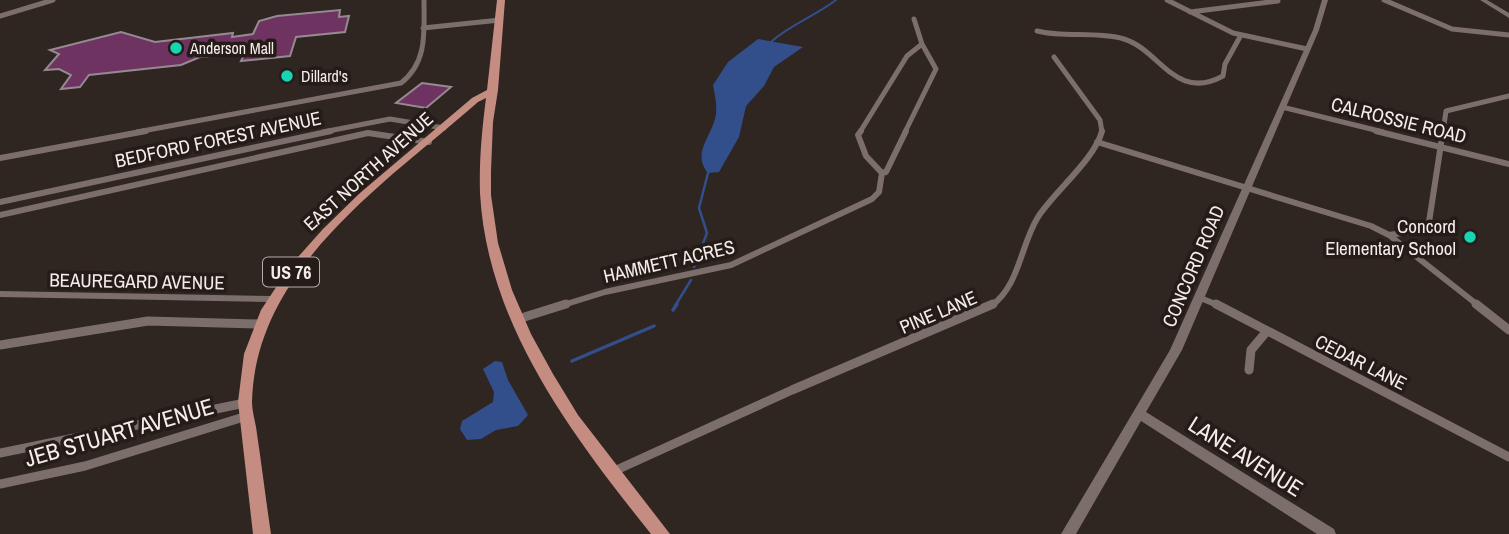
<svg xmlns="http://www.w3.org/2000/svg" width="1509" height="534" font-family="'Archivo Narrow',sans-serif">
<rect width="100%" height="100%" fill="#2f2521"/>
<path fill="#334f8b" d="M758 39 803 47 774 67 764 86 746 106 739 137 719 172 708 173C692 154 710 138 715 119 718 108 715 96 713 85L728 62Z
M495 361 502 362 508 380 528 415 518 426 496 430 481 439 467 440 460 429 462 421 493 402 494 392 483 369Z"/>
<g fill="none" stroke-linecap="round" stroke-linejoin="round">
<path stroke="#334f8b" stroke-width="2" d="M772 41C792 24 815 16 836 0"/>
<path stroke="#334f8b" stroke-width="2.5" d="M694 267 707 233 699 208 708 173
M675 306 691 280"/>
<path stroke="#334f8b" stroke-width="3.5" d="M673 310 677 304
M572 361 654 326"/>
</g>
<path fill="#6f3361" stroke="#958a92" stroke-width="2" d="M340 10 339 17 349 16 345 32 296 37 290 56 241 61 245 53 200 57 181 65 89 75 80 87 61 89 71 75 59 69 45 70 59 54 50 50 121 32 155 42 233 33 232 37 253 34 259 21 277 16Z
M422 83 451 87 426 108 396 103Z"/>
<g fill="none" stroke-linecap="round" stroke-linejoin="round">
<path stroke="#7c6f6b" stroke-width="5" d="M1167 0 1233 33 1307 49
M1384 0 1452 29 1509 35
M1190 12 1278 1
M0 16 53 0
M914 19 922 44
M423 28 500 20
M1037 31C1065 38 1096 31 1124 39 1160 50 1175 102 1223 76L1225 64 1241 35
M1054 57 1100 120 1102 132
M1282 107 1383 132
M137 132 401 83C428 62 424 31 424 0
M323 132 390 119 444 128
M860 132 907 56 922 44
M905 132 936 69 922 44
M1443 132 1446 111 1509 96"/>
<path stroke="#7c6f6b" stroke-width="6" d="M861 131 858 135 866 156 882 173 886 172 906 131
M1376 131 1509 164
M1097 142 1371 226 1389 235 1479 306
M0 158 146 131
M0 202 331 131
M0 215 368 133 429 142
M1389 235 1416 231 1429 222 1443 131
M0 294 273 299
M1198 297 1220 306
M560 306 605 292 731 265 872 199 879 192 882 173
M991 306C1020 285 1020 246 1038 217 1055 191 1095 159 1102 131"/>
<path stroke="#7c6f6b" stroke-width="9" d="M1216 304 1509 457
M1476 304 1509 330
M518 319 566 304
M0 345 148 321 260 324
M1249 370 1251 350 1267 331
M0 453 245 403
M612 472 792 390 993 304
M0 484 85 466 247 416"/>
<path fill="#7c6f6b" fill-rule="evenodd" d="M1322 0H1328L1319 30 1182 350 1146 412 1334 529 1336 534H1317L1141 421 1076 534H1061L1170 350 1313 30Z
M1480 0H1487L1509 13V18Z"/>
<path fill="#c58d82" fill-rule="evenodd" d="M497 0H505L498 90 493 122 491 171V195L498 243 512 290 531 334 553 374 578 415 670 534H651C572 435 487 324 480 193 479 161 482 129 486 98L478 102C387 182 255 268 252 402 252 413 256 423 257 434 262 467 266 501 271 534H253L238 402 244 354 261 310 290 266 323 229 360 193 472 98 487 90Z"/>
</g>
<g fill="#15d5b3" stroke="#251b17" stroke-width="2.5">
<circle cx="176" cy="48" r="7"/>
<circle cx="287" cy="76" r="7"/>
<circle cx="1470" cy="237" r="7"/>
</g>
<g text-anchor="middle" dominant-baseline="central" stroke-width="7" stroke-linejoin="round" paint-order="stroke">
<g font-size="16" fill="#f5edeb" stroke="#251b17" text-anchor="start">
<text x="190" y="48">Anderson Mall</text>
<text x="301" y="76">Dillard's</text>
</g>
<rect fill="#251b17" stroke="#b7aeab" stroke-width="2" x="263" y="257.5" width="56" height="29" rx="5"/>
<g font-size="18" font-weight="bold" fill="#f5edeb">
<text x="291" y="272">US 76</text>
</g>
<g font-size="19" fill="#f5edeb" stroke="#251b17">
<text transform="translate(1399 120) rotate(14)">CALROSSIE ROAD</text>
<text transform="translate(218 139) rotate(-12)">BEDFORD FOREST AVENUE</text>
<text transform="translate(368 171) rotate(-42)">EAST NORTH AVENUE</text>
<text transform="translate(669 261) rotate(-13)">HAMMETT ACRES</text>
<text transform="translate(1193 266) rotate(-67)">CONCORD ROAD</text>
<text transform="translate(137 281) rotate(1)">BEAUREGARD AVENUE</text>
<text transform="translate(938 312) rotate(-23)">PINE LANE</text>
<text transform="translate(1361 362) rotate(27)">CEDAR LANE</text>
</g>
<g font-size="19" fill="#f5edeb" stroke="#251b17" text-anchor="end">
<text x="1456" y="226">Concord<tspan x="1456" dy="22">Elementary School</tspan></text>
</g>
<g font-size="23" fill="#f5edeb" stroke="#251b17">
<text transform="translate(119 432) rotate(-16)">JEB STUART AVENUE</text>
<text transform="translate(1246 456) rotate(32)">LANE AVENUE</text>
</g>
</g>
</svg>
